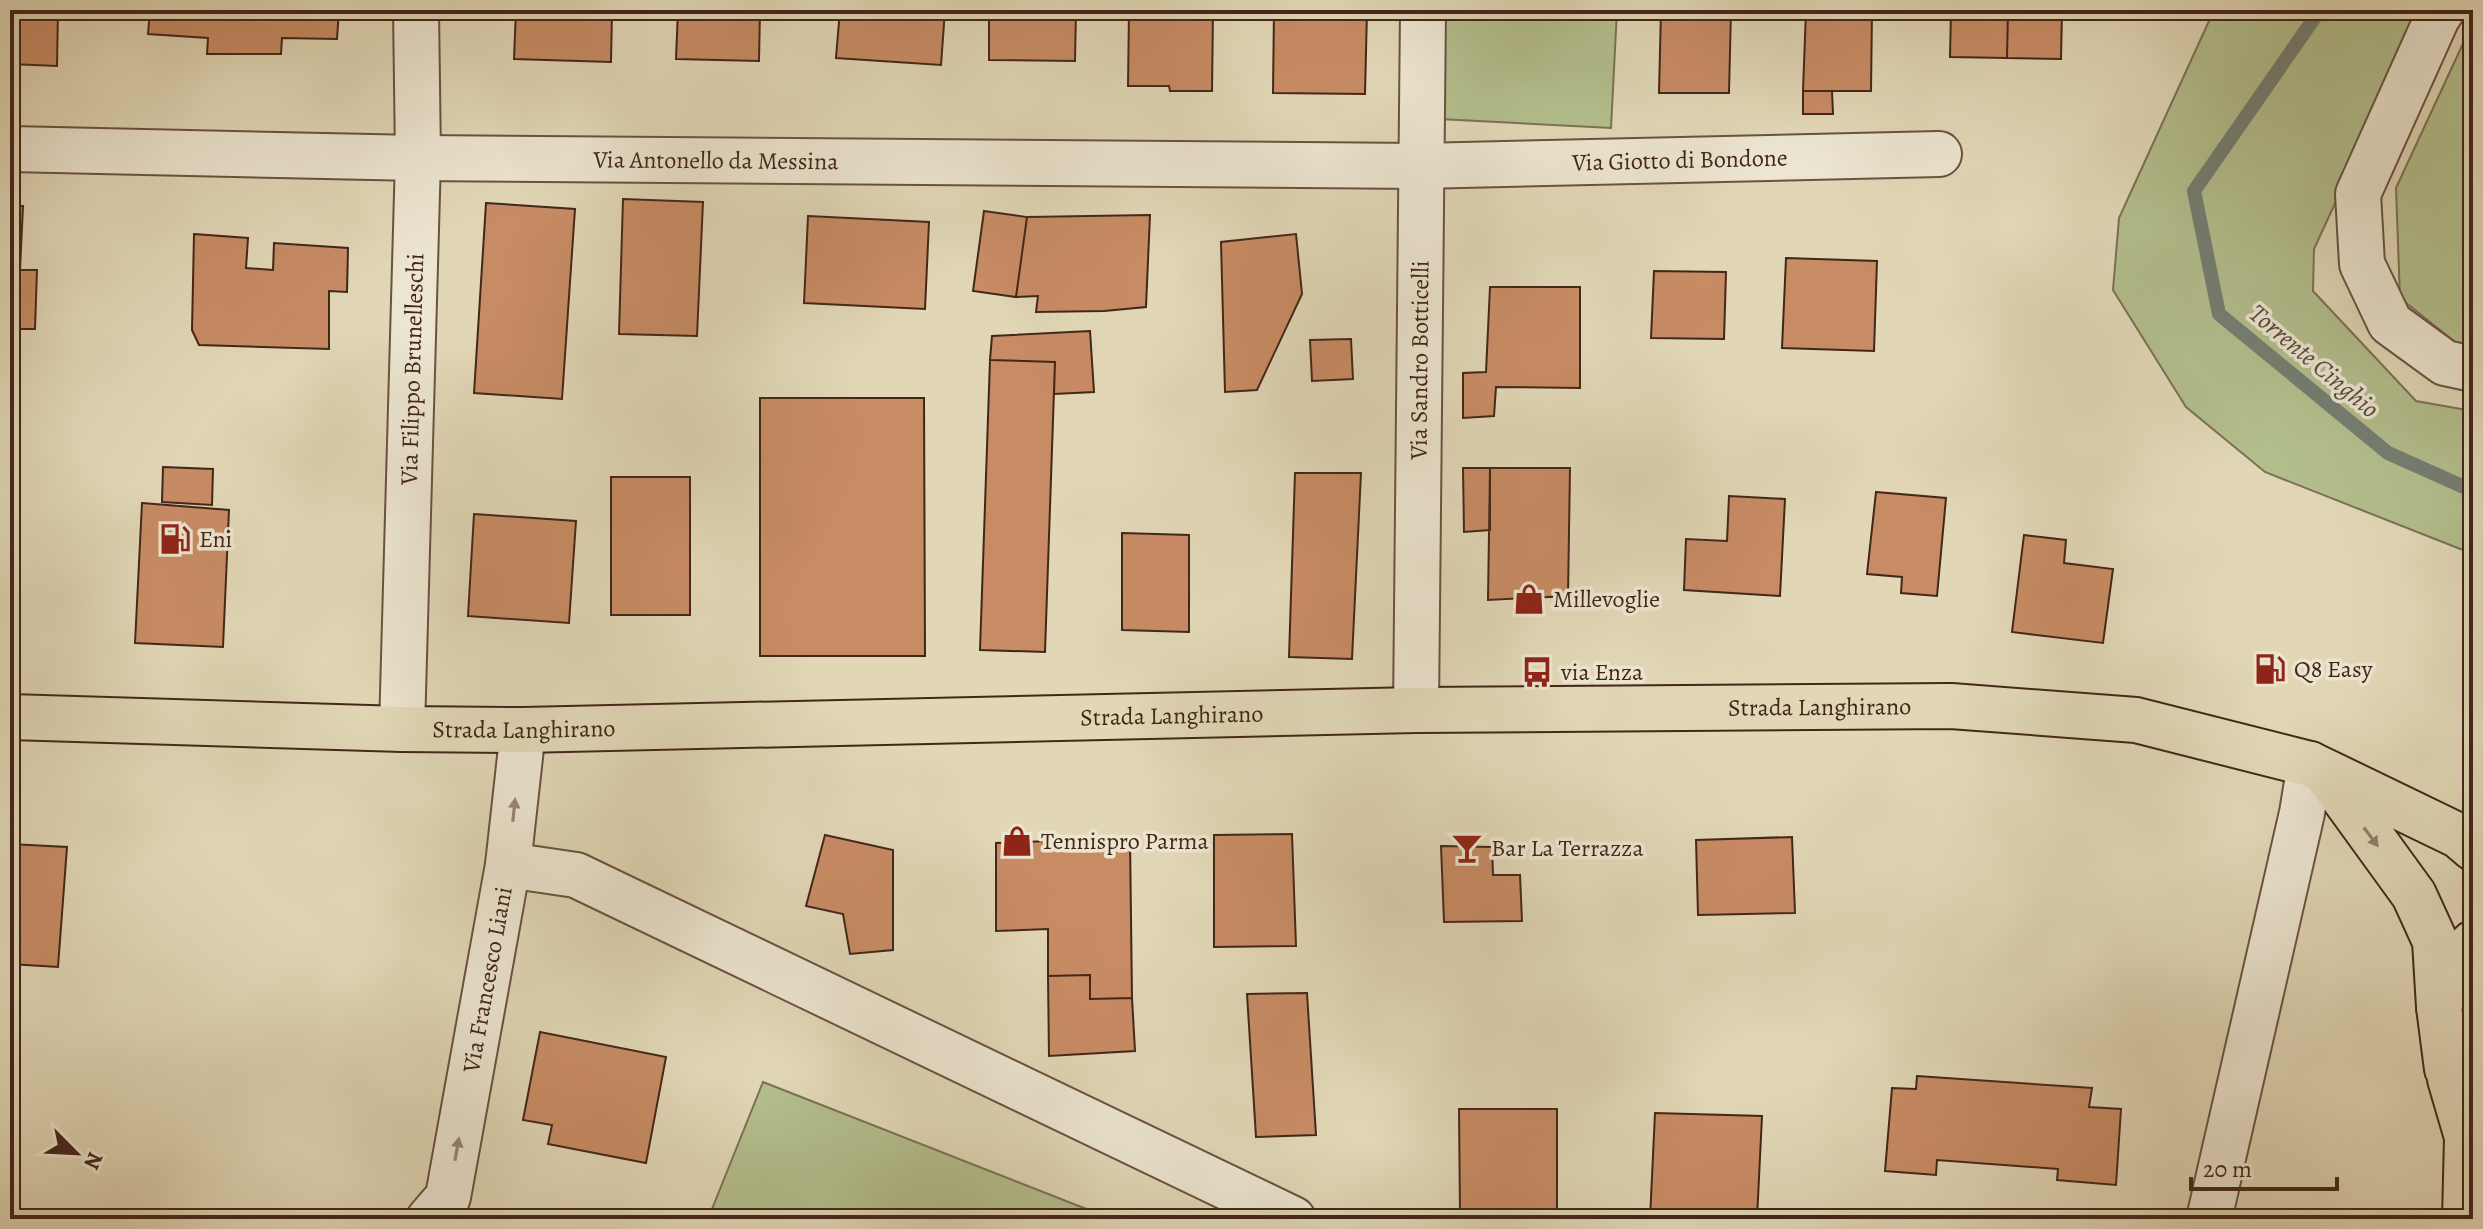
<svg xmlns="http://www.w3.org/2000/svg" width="2483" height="1229" font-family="Alegreya,serif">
<rect width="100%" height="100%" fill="#e1d7b6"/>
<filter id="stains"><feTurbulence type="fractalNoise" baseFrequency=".0025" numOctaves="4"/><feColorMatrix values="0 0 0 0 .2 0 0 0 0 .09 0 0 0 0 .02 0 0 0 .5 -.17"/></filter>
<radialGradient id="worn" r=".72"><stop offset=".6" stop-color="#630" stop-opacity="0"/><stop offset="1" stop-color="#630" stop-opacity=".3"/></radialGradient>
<path fill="#b3be8d" stroke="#7b7254" stroke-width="2" d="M1443 10H1617L1611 128 1440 119Z
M2214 10H2424L2314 249 2313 291 2416 401 2473 411V554L2265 472 2186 407 2113 290 2119 218Z
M2473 22V345L2460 346 2400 298 2396 188Z
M763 1082 1112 1219H708Z"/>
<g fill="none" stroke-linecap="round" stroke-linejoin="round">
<path stroke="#747f73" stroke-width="14" d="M2320 10 2194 191 2219 314 2388 453 2473 491"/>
</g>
<path fill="#c88c65" stroke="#43261a" stroke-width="2" d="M10 10H58L57 66 10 64Z
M150 10H339L337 39 282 38 281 54H207L208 38 148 34Z
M516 10H612L611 62 514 59Z
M678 10H760L759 61 676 59Z
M840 10H945L941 65 836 58Z
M989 10H1076L1075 61 989 60Z
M1129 10H1213L1212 91H1170L1169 86H1128Z
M1274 10H1367L1365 94 1273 93Z
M1661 10H1731L1729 93H1659Z
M1806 10H1872L1871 91H1803Z
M1951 10H2008L2007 58 1950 57Z
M2008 10H2062L2061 59 2007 58Z
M1803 91H1832L1833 114H1803Z
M623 199 703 202 697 336 619 334Z
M486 203 575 209 562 399 474 393Z
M10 206H23L20 270H37L35 329H10Z
M984 211 1027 217 1016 297 973 291Z
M1150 215 1146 307 1104 311 1036 312 1038 296 1016 297 1027 217Z
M808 216 929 222 925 309 804 303Z
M194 234 248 238 246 268 273 270 274 243 348 248 347 292 329 291V349L199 345 192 330Z
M1296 234 1302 294 1257 390 1225 392 1221 242Z
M1786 258 1877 261 1874 351 1782 348Z
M1654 271 1726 272 1724 339 1651 338Z
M1490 287H1580V388L1496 387 1494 416 1463 418V373L1486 372Z
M1090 331 1094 392 1054 394 1055 362 990 360 992 336Z
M1351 339 1353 379 1312 381 1310 340Z
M990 360 1055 362 1045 652 980 650Z
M760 398H924L925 656H760Z
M163 467 213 469 212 505 162 502Z
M1463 468H1490V530L1464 532Z
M1490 468H1570L1568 596 1488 600Z
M1295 473H1361L1352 659 1289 657Z
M611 477H690V615H611Z
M1876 492 1946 498 1937 596 1901 593 1902 577 1867 574Z
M1729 496 1785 499 1780 596 1684 590 1686 539 1727 541Z
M142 503 229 510 223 647 135 643Z
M474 514 576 521 569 623 468 616Z
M1122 533 1189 535V632L1122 630Z
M2024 535 2066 540 2064 563 2113 569 2103 643 2012 632Z
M1292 834 1296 946 1214 947V835Z
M825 835 893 850V950L850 954 843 914 806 906Z
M1792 837 1795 913 1698 915 1696 840Z
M1130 838 1132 998 1090 999V975L1048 976V929L996 931V843Z
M10 844 67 847 58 967 10 964Z
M1441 846 1492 847 1493 875H1520L1522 921 1444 922Z
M1090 975V999L1132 998 1135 1051 1049 1056 1048 976Z
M1307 993 1316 1135 1256 1137 1247 994Z
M540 1032 666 1057 646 1163 548 1144 552 1125 523 1120Z
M1917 1076 2092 1088 2089 1107 2121 1109 2116 1185 2057 1180 2058 1169 1937 1160 1936 1175 1885 1171 1892 1088 1916 1089Z
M1459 1109H1557V1214H1460Z
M1655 1113 1762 1116 1757 1219H1650Z"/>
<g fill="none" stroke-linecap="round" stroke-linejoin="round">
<defs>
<g id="minor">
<path d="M2442 10 2437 18 2358 194 2362 264 2390 323 2445 363 2473 369"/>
<path id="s1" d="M10 149 418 158 1420 166 1939 154"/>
<path id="s2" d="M1416 710 1423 10"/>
<path id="s3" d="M402 729 418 158 416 10"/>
<path d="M508 865 576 875 1293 1219"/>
<path id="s4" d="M429 1219 448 1197 508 865 523 730"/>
<path d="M2209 1219 2302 813 2310 764"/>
</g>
<g id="major">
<path id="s5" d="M10 717 402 729 523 730 1416 710 1951 706 2136 720 2310 764 2459 836 2473 848"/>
<path d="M2327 775 2414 895 2435 941 2439 1007"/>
<path d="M2473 943 2457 959 2439 1007 2447 1069 2473 1107"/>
<path d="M2450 1079 2467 1137 2465 1219"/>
</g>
</defs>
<use href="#minor" stroke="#6a5241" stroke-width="48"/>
<use href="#major" stroke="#43261a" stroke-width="48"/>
<use href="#minor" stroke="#ece5d0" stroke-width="44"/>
<use href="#major" stroke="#e1d7b6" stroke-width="44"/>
</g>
<defs><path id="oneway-solid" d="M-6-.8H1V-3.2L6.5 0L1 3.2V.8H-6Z" transform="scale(2)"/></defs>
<g fill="#988675">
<use href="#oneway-solid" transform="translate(514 810) rotate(-84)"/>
<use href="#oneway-solid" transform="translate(457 1149) rotate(-80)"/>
</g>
<use fill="#927e68" href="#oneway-solid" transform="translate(2371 837) rotate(53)"/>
<defs>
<symbol id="fuel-bare" viewBox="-9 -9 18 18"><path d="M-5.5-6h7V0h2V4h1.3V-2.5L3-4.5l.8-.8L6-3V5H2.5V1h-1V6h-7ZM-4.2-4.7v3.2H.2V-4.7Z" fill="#8f2418" stroke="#ece5d0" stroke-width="2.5" paint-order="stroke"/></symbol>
<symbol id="shop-bare" viewBox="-9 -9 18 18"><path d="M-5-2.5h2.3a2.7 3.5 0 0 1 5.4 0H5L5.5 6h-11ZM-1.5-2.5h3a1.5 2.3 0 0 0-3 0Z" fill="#8f2418" stroke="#ece5d0" stroke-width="2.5" paint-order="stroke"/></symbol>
<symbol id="bus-bare" viewBox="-9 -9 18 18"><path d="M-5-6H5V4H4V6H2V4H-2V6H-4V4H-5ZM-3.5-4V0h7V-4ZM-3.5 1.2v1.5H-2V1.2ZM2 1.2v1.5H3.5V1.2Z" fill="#8f2418" stroke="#ece5d0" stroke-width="2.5" paint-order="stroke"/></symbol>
<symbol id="bar-bare" viewBox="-9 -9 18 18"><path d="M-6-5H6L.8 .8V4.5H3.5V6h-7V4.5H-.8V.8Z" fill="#8f2418" stroke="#ece5d0" stroke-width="2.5" paint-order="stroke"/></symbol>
</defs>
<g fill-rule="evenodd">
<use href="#fuel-bare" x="153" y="517" width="44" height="44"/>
<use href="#shop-bare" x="1507" y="577" width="44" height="44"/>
<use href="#fuel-bare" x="2248" y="647" width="44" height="44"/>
<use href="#bus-bare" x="1515" y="650" width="44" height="44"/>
<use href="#shop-bare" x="995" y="819" width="44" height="44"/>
<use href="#bar-bare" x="1445" y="826" width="44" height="44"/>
</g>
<g text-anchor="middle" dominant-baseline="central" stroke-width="7" stroke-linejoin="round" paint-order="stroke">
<g font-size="24" fill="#43261a" stroke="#ece5d0">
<text stroke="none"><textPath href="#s1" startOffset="706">Via Antonello da Messina</textPath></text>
<text stroke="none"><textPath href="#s1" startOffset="1670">Via Giotto di Bondone</textPath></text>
<text stroke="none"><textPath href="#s2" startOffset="350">Via Sandro Botticelli</textPath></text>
<text stroke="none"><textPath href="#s3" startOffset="360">Via Filippo Brunelleschi</textPath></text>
<text stroke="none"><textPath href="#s5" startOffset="1810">Strada Langhirano</textPath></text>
<text stroke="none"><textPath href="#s5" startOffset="1162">Strada Langhirano</textPath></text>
<text stroke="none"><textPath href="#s5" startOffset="514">Strada Langhirano</textPath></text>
<text stroke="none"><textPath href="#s4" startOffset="250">Via Francesco Liani</textPath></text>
</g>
<g font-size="24" fill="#43261a" stroke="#ece5d0" text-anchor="start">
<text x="199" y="539">Eni</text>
<text x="1553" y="599">Millevoglie</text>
<text x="2294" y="669">Q8 Easy</text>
<text x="1561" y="672">via Enza</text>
<text x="1041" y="841">Tennispro Parma</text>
<text x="1491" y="848">Bar La Terrazza</text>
</g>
<g font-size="26" font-style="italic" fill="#574b3f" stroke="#ece5d0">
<text transform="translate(2314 361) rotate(40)">Torrente Cinghio</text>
</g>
</g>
<rect width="2483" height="1229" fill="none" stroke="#e1d7b6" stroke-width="40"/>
<rect x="12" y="12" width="2459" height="1205" fill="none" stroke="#43261a" stroke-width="4"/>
<rect x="20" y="20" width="2443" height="1189" fill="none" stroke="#43261a" stroke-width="2"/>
<g transform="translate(76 1153) rotate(114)" stroke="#ece5d0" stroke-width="6" paint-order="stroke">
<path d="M0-6L14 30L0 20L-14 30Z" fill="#43261a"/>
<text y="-12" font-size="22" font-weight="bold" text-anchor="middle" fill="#43261a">N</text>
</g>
<path d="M2191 1177v12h146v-12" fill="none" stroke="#43261a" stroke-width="4"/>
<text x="2203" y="1177" font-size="24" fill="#43261a" stroke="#ece5d0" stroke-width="6" paint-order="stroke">20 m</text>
<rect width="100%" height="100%" filter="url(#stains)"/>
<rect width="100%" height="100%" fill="url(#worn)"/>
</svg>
